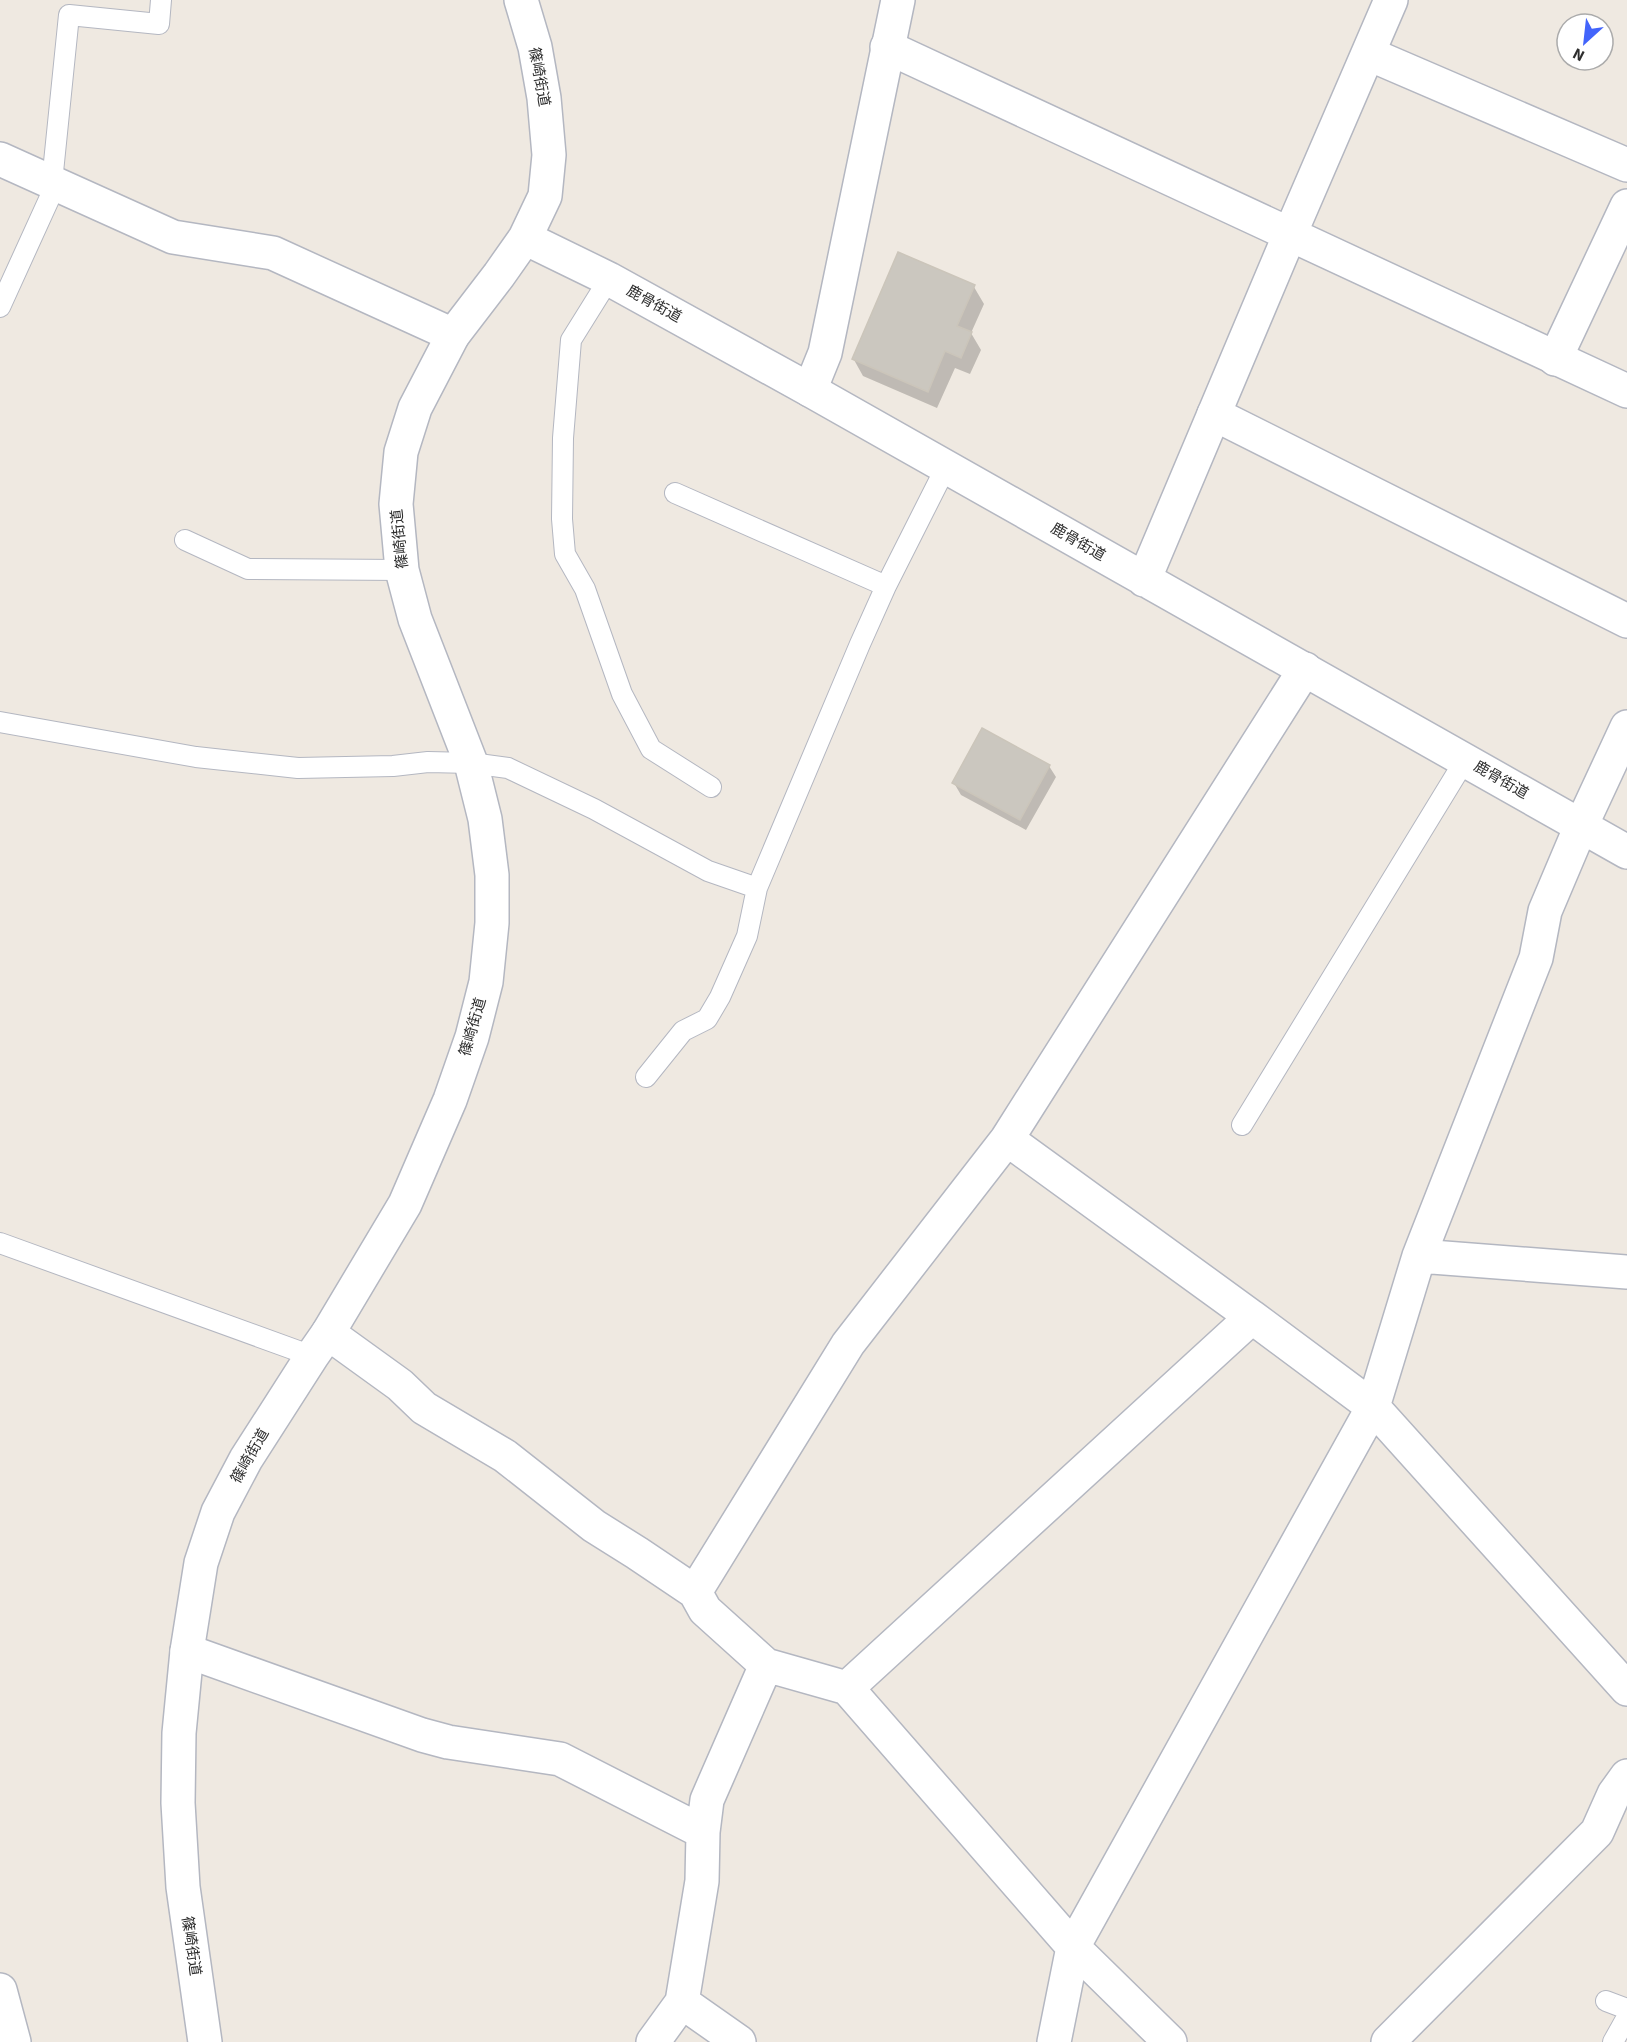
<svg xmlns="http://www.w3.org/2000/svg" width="1627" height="2042" font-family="'Source Sans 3','Noto Sans JP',sans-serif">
<rect width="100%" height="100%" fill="#efe9e1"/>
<path fill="#0003" d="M974 287 984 304 971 333 981 350 970 374 955 368 937 408 863 376 853 358Z
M1049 766 1056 777 1026 830 961 795 954 783Z"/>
<path fill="#cbc7bf" stroke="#cbc5ba" stroke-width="1.5" d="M898 252 975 285 957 326 972 332 961 358 945 351 928 392 852 359Z
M982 728 1050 765 1020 820 952 783Z"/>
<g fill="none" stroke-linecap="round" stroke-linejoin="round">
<defs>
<path id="lane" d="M52 182 69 15 159 24 161 0
M609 279 571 340 563 438 562 519 565 554 585 589 622 694 651 749 711 787
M0 307 56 184
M675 493 886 586
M185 540 248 569 402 570
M0 722 196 757 298 768 393 766 428 762 471 763 508 768 594 809 708 871 757 888
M646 1077 683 1031 707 1019 720 997 747 936 757 888 860 644 886 586 946 467
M1242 1125 1465 760
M0 1243 312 1356
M1606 2001 1627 2009
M1613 2042 1627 2017"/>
<path id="street" d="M1369 54 1627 165
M0 159 173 237 273 253 453 335
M1555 359 1627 206
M810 390 825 353 898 0
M1214 414 1627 621
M1007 1139 1252 1317
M1419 1256 1627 1272
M328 1333 400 1385 424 1408 505 1456 594 1526 637 1553 695 1592 705 1610 766 1665 847 1688 1252 1317 1373 1407 1627 1689
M695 1592 848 1344 1007 1139 1305 669
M187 1651 422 1735 448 1742 560 1759 703 1832
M847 1688 1073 1947 1170 2042
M0 1990 14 2042
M682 2002 739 2042
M653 2042 682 2002 702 1881 703 1832 707 1800 766 1665
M1054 2042 1073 1947 1373 1407 1419 1256 1536 958 1545 911 1581 826
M1388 2042 1597 1832 1614 1794 1627 1776"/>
<path id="secondary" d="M887 47 1627 391
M525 238 609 279 810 390 1627 852
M1144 580 1290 234 1391 0
M1581 826 1627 727
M205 2042 183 1887 178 1803 179 1733 187 1651 201 1563 218 1512 246 1459 312 1356 328 1333 405 1204 450 1100 472 1037 486 982 492 923V875L485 819 471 763 415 619 402 570 396 504 401 452 415 408 453 335 499 275 525 238 545 196 549 155 544 98 535 47 521 0"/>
</defs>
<use href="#lane" stroke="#b4b7c1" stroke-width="22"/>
<use href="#street" stroke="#b4b7c1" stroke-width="36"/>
<use href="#secondary" stroke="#b4b7c1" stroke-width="36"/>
<use href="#lane" stroke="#fff" stroke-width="20"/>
<use href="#street" stroke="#fff" stroke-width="33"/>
<use href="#secondary" stroke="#fff" stroke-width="33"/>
</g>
<g text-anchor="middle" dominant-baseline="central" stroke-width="6" stroke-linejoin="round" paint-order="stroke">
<g font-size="15" fill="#2e2e2e" stroke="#fff">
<text transform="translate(539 77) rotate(80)">篠崎街道</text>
<text transform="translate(654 304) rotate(29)">鹿骨街道</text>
<text transform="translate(400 539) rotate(-96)">篠崎街道</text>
<text transform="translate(1078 542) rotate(30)">鹿骨街道</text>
<text transform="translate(1501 780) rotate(30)">鹿骨街道</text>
<text transform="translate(473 1027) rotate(-74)">篠崎街道</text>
<text transform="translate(250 1456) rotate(-60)">篠崎街道</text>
<text transform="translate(191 1946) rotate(82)">篠崎街道</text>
</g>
</g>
<g transform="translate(1585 42) rotate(207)"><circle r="28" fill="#ffffff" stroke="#ababab" stroke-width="1.5"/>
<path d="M0-4.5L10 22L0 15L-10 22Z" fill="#4264fb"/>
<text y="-9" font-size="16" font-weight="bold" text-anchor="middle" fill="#2e2e2e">N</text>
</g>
</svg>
